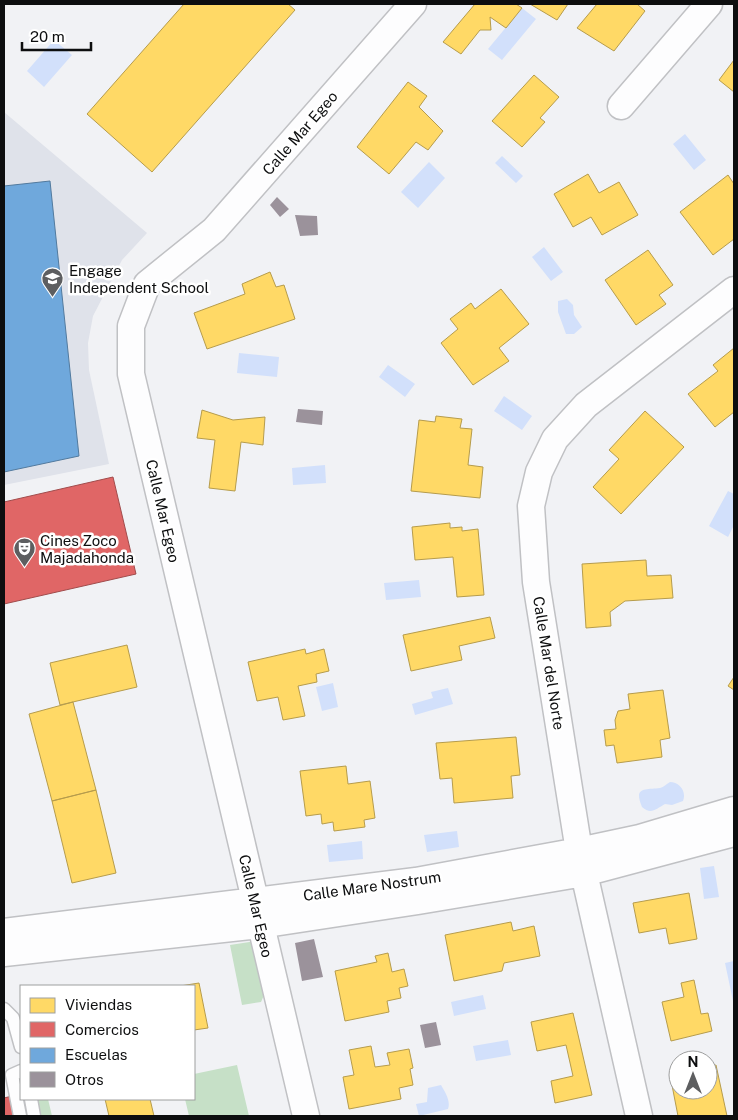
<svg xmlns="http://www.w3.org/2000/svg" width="738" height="1120" font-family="'Public Sans',sans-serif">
<rect width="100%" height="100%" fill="#f1f2f5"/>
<path fill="#dfe2ea" d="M4 112 147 233 122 260 93 316 88 343 89 370 109 464 4 485Z"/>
<path fill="#c6e0c7" d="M256 941 265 993 261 1002 242 1005 230 945Z
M237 1065 249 1116H189L185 1099H194V1074Z
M37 1099H48L52 1116H40Z"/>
<path fill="#d2e0fb" d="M522 8 536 19 502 60 488 49Z
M54 40 72 55 44 87 27 71Z
M685 134 706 160 694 170 673 144Z
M502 156 523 176 516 183 495 163Z
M429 162 445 178 418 208 401 192Z
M544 247 563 272 551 281 532 257Z
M567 299 573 305 574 315 582 327 574 334H566L558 312V301Z
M239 353 279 357 277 377 237 373Z
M388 365 415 384 405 397 379 377Z
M504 396 532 416 522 430 494 411Z
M325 465 326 483 293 485 292 468Z
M728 491 734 494V525L728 537 709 526Z
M419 580 421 597 386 600 384 583Z
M333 683 338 707 322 711 316 687Z
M448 688 453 704 415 715 412 704 433 698 431 692Z
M670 782C679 782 687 791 683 801L672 805 665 804C656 809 651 815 642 807 633 786 646 790 660 788 664 787 666 784 670 782Z
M457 831 459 847 427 852 424 835Z
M362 841 363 859 329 862 327 845Z
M714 866 719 897 704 899 700 868Z
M734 961V1000L733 1001 725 963Z
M483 995 486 1009 454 1016 451 1002Z
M508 1040 511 1055 476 1061 473 1046Z
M441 1085C445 1092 451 1101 448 1109L419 1116 416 1104 427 1102 428 1088Z"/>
<path fill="#ffd966" stroke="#b69c4c" d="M184 4H288L295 10 152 172 87 114Z
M475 4H516L522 8 506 28 490 17 491 30H480L461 54 443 42Z
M530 4H568L557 20Z
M597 4H637L645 11 614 51 577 28Z
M734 60V92L719 80Z
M534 75 559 97 540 118 545 122 522 147 492 121Z
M408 82 427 96 419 107 443 131 428 150 416 142 389 174 357 147Z
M588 174 599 193 619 182 638 215 602 235 591 217 573 227 554 194Z
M728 175 734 184V239L713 255 680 212Z
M648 250 673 285 659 295 666 304 636 325 605 280Z
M270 272 276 287 284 285 295 319 207 349 194 313 245 294 242 284Z
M501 289 529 324 499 348 509 361 473 385 441 343 458 329 450 319 471 303 475 309Z
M734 348V412L715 427 688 394 718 371 713 365Z
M202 410 233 420 265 417 263 445 241 442 235 491 209 488 215 440 197 438Z
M645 411 684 447 621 514 593 487 619 459 609 450Z
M436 416 462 419 460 428 472 429 468 465 483 467 480 498 411 491 419 420 435 422Z
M450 523V528L462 527V531L478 529 484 595 457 597 453 557 415 560 412 527Z
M646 560 647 576 671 575 673 598 625 601 610 612 611 626 586 628 582 564Z
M490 617 495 638 459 646 462 660 411 671 403 635Z
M127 645 137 687 60 705 50 663Z
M305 649 306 654 324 649 329 671 316 674 317 682 298 686 305 716 283 720 278 697 257 701 248 662Z
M734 677V690L728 686Z
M663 690 670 738 660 740 662 757 617 763 614 745 606 746 604 730 616 729 615 720 618 711 630 709 628 694Z
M73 702 96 790 52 801 29 714Z
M516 737 520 775 511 776 513 798 454 803 452 778 440 779 436 743Z
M346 766 348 784 370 781 375 818 364 820 365 827 334 831 333 822 322 824 321 814 306 816 300 771Z
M96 790 116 873 72 883 52 801Z
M689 893 697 939 669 944 666 928 639 933 633 903Z
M511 922 513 931 534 926 540 956 504 963 502 971 454 981 445 935Z
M388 953 392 972 404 969 408 986 399 988 401 998 387 1001 389 1012 345 1021 335 971 377 962 375 956Z
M694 980 701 1014 708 1013 712 1031 671 1041 662 1002 684 997 681 983Z
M199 983 208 1028 194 1030V986H180Z
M573 1013 592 1095 555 1103 551 1081 573 1076 566 1045 537 1051 531 1022Z
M371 1046 375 1067 390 1065 387 1053 409 1049 413 1068 410 1069 413 1085 399 1088 401 1099 349 1109 343 1077 354 1075 349 1050Z
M716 1065 727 1116H678L670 1075 678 1073V1090H708V1067Z
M105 1099H150L154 1116H109Z"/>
<path fill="#e06666" stroke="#a14c4c" d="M113 477 136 574 4 604V502Z
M12 1096 16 1116H4V1098Z"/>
<path fill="#6fa8dc" stroke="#527a9e" d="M50 181 79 456 4 472V186Z"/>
<path fill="#9b929b" d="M277 197 289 209 280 217 270 205Z
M295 215 317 216 318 235 300 236Z
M298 409 323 411 322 425 296 422Z
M314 939 323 977 302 981 295 943Z
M436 1022 441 1045 425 1048 420 1025Z"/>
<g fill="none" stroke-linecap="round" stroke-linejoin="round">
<defs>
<path id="service" d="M4 1009 13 1018 21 1047
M31 1099 34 1116
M20 1116 12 1075 21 1071"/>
<path id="minor" d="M621 106 709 4
M4 932 416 881 579 851 640 838 734 810
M4 953 260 925 418 901 584 873 734 833
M306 1116 131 374V326L147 284 214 230 413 4
M639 1116 579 851 536 582 531 506 539 472 555 439 586 405 734 290"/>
</defs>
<use href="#service" stroke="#c0c1c4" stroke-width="15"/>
<use href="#minor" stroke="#c0c1c4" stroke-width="29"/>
<use href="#service" stroke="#fdfdfe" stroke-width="12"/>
<use href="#minor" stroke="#fdfdfe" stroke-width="26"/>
</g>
<defs>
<symbol id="school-pin" viewBox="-11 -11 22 30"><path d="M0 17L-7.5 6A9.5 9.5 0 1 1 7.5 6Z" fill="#5d5e60" stroke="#fff"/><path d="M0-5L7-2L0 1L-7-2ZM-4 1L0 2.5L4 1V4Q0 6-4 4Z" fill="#fff"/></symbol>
<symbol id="theatre-pin" viewBox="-11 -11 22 30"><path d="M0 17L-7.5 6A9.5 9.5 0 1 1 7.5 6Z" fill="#5d5e60" stroke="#fff"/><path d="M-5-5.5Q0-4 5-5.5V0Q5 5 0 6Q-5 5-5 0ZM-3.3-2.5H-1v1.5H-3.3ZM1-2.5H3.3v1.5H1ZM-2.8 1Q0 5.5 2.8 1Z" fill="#fff"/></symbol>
</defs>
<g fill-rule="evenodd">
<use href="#school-pin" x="40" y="266" width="25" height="34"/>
<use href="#theatre-pin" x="12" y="536" width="25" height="34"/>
</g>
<g text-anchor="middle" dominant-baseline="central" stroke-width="5" stroke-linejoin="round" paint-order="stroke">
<g font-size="15" fill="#0d0e0f" stroke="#fff">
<text transform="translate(300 133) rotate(-49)">Calle Mar Egeo</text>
<text transform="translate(163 511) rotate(77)">Calle Mar Egeo</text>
<text transform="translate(549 663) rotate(81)">Calle Mar del Norte</text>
<text transform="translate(372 886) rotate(-8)">Calle Mare Nostrum</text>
<text transform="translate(256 906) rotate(77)">Calle Mar Egeo</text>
</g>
<g font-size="15" fill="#0d0e0f" stroke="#fff" text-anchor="start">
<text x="69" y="270">Engage<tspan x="69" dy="17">Independent School</tspan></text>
<text x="40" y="540">Cines Zoco<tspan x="40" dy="17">Majadahonda</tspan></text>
</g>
</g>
<rect width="738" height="1120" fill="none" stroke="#0d0e0f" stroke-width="10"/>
<rect x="20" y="985" width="175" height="115" fill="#ffffff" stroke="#9e9f9f"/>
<rect x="30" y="998" width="25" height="15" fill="#ffd966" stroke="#9e9f9f"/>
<text x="65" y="1010" font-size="15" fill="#0d0e0f">Viviendas</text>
<rect x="30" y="1022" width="25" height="15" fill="#e06666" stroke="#9e9f9f"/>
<text x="65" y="1035" font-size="15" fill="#0d0e0f">Comercios</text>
<rect x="30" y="1048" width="25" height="15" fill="#6fa8dc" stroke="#9e9f9f"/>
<text x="65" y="1060" font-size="15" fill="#0d0e0f">Escuelas</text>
<rect x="30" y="1072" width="25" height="15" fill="#9b929b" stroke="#9e9f9f"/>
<text x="65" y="1085" font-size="15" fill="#0d0e0f">Otros</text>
<g transform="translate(693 1075)"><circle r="24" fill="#ffffff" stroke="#9e9f9f"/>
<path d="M0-4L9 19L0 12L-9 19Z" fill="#5d5e60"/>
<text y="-8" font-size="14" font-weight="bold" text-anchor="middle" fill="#0d0e0f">N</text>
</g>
<path d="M22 42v8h69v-8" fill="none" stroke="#0d0e0f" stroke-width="2.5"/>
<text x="30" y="42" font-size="15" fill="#0d0e0f" stroke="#ffffff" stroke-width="4" paint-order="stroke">20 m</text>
</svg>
